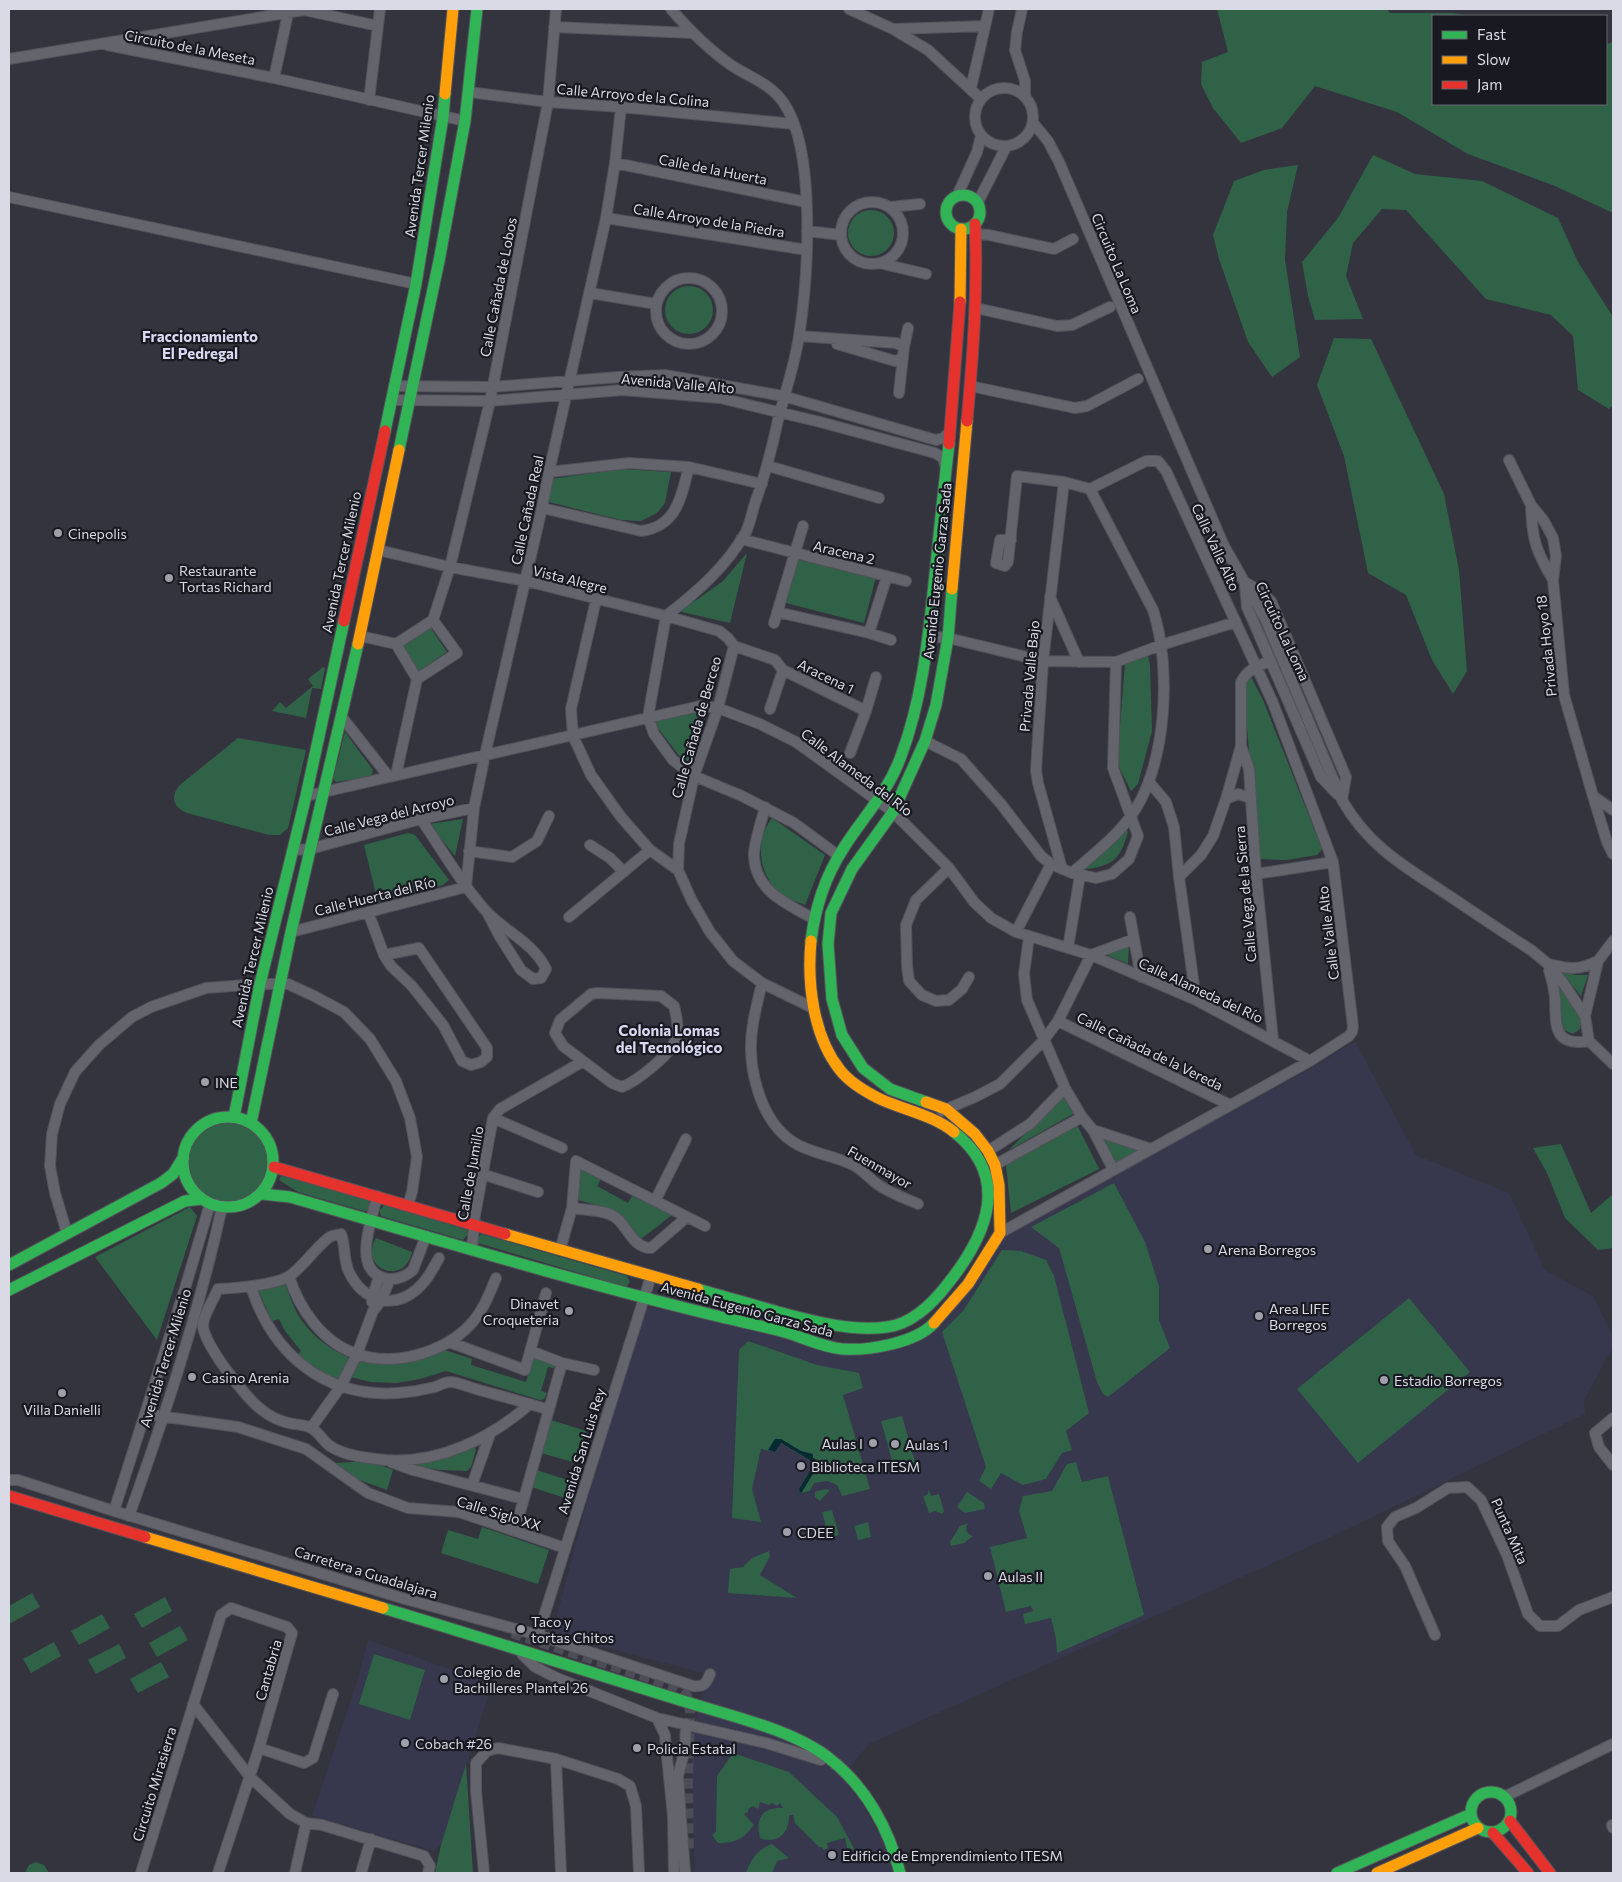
<svg xmlns="http://www.w3.org/2000/svg" width="1622" height="1882" font-family="Commissioner,sans-serif">
<rect width="100%" height="100%" fill="#34343e"/>
<path fill="#37374d" d="M1355 1041 1416 1155 1509 1193 1545 1270 1593 1296 1613 1337V1347L1584 1400 1585 1414 1331 1537 869 1744 846 1773 900 1873H695L691 1741 707 1674 552 1634 591 1486 646 1307 699 1316 835 1352 929 1331 1003 1237 1315 1066Z
M368 1640 492 1684 441 1845 434 1851 312 1816 356 1685Z"/>
<path fill="#306248" d="M1217 9H1387L1390 13H1453L1471 16H1433V104H1606V44L1613 42V213L1555 186 1468 154 1397 112 1315 86 1282 128 1241 143 1213 108 1201 84 1202 62 1228 52Z
M1373 155 1415 174 1482 181 1558 218 1578 262 1613 317V405L1609 409 1578 390 1573 336 1551 315 1486 299 1406 210 1382 209 1353 243 1346 276 1363 319 1315 320 1308 296 1302 262 1338 218Z
M1298 165 1287 212 1285 260 1300 357 1272 377 1248 342 1219 259 1213 235 1234 181 1264 170Z
M848 233a23 23 0 1 1 46 0a23 23 0 1 1-46 0Z
M665 310a24 24 0 1 1 48 0a24 24 0 1 1-48 0Z
M1334 338 1371 339 1444 494 1459 570 1467 671 1453 694 1432 660 1406 595 1368 573 1344 456 1317 385Z
M622 469 671 472 665 503 657 513 641 521 621 520 549 502 551 479Z
M747 553 730 623 682 612 680 609 698 599 723 581Z
M794 559 876 577 864 623 786 603Z
M428 624 447 652 417 672 399 644Z
M1148 656 1150 665 1152 731 1138 784 1131 791 1117 763 1125 664Z
M323 667 325 668 321 689 312 688 306 718 272 711 280 702 286 708 313 686 308 679Z
M1251 677 1263 700 1322 849 1317 855 1287 860 1259 859 1244 696V680Z
M700 708 703 711 687 766 651 719Z
M345 732 373 770 372 774 368 777 336 782 333 779Z
M238 738 306 750 288 828 280 835H269L187 813C172 807 170 795 181 784Z
M772 818 825 855 805 905C798 902 786 899 780 894 759 875 754 840 772 818Z
M463 819 455 856 429 824Z
M1125 828 1128 832C1119 862 1113 865 1082 870Z
M408 833 415 835 449 880 443 885 378 902 364 845Z
M1129 942 1128 964 1103 953Z
M1560 970 1575 975H1588L1581 996Z
M1557 981 1581 1018 1580 1029 1573 1034 1564 1030 1560 1013Z
M1065 1093 1075 1113 1009 1150Z
M185 1162a43 43 0 1 1 86 0a43 43 0 1 1-86 0Z
M1077 1125 1099 1169 1011 1213 1006 1166 1019 1155Z
M1100 1138 1142 1150 1115 1164Z
M1561 1144 1591 1213 1613 1194V1248L1598 1250 1565 1218 1547 1173 1533 1148Z
M580 1167 601 1179 597 1186 628 1203 632 1196 672 1215 641 1239 616 1211 575 1199Z
M283 1176 368 1200 371 1207 368 1211H364L298 1192 279 1180 280 1177Z
M1114 1183 1145 1242 1159 1286V1320L1170 1348 1108 1397 1103 1394 1097 1382 1059 1248 1031 1227Z
M385 1205 467 1230 468 1234 463 1240 381 1216 379 1210Z
M190 1207 197 1216 157 1340 95 1257Z
M481 1234 627 1276 630 1282 626 1287 478 1243 477 1239Z
M376 1238 412 1252C405 1287 358 1269 376 1238Z
M1002 1250 1021 1251 1046 1260 1054 1276 1089 1413 1066 1431 1072 1450 1062 1453 1046 1479 1023 1485 1001 1473 991 1489 979 1481 986 1467 942 1332 963 1311Z
M285 1283C288 1290 289 1296 292 1302 301 1327 324 1347 348 1357L349 1360 341 1377 336 1382 297 1356 301 1351 285 1331 279 1319 272 1321 259 1292 261 1288Z
M1409 1298 1470 1372 1358 1463 1297 1389Z
M748 1341 817 1365 859 1373 863 1388 843 1395 870 1489 842 1496 837 1485 828 1481 814 1483 810 1491 800 1493 799 1489 815 1463 780 1443 775 1452 761 1449 752 1489 761 1522 732 1518 739 1350Z
M442 1349 472 1359 471 1365 526 1382 534 1356 556 1363 554 1368 548 1367 541 1391 547 1393 544 1399 540 1400 446 1371 420 1379 397 1383 371 1382 351 1377 359 1360Z
M902 1416 916 1465 895 1471 881 1421Z
M551 1420 586 1431 576 1463 541 1453Z
M474 1446 476 1450 471 1467 467 1471 440 1470 405 1464Z
M371 1461 393 1470 387 1490 357 1479 335 1463Z
M1076 1462 1082 1482 1108 1476 1144 1615 1057 1653 1056 1639 1051 1618 1025 1624 1023 1614 1033 1611 1031 1606 1006 1612 990 1547 1027 1538 1019 1511 1023 1496 1052 1491 1067 1464Z
M536 1470 571 1481 565 1498 531 1487Z
M825 1489 830 1490 820 1501 815 1497V1492Z
M929 1490 931 1496 939 1494 944 1511 942 1514 935 1511 929 1513 923 1496 927 1495Z
M967 1492 984 1503 985 1509 965 1513 957 1507Z
M832 1510 839 1535 829 1538 822 1512Z
M868 1522 871 1537 858 1540 854 1526Z
M968 1523C964 1529 967 1534 973 1536L964 1543 951 1546 950 1542 960 1526Z
M482 1527 549 1550 538 1584 441 1553 448 1530 478 1539Z
M769 1551 770 1556 760 1575 797 1598 728 1593 730 1569 743 1567 752 1558Z
M32 1593 40 1607 9 1624V1606Z
M165 1597 172 1611 142 1628 134 1614Z
M102 1614 110 1628 79 1645 71 1631Z
M180 1626 188 1640 157 1657 149 1643Z
M54 1642 61 1656 31 1673 23 1659Z
M119 1644 126 1658 96 1674 88 1660Z
M374 1654 425 1670 410 1720 359 1704Z
M161 1662 169 1677 138 1693 130 1679Z
M733 1753 789 1772 837 1817 855 1850 847 1848 845 1838 827 1843 828 1848 824 1850 822 1847H819L795 1823 793 1815H789C790 1832 778 1845 760 1838 755 1818 762 1807 783 1808L780 1803 777 1806 772 1803 769 1805 760 1802 758 1809 753 1806 748 1809V1812L744 1814 754 1825C743 1839 736 1843 718 1843L712 1835 716 1832 717 1776Z
M466 1764 473 1873H435L441 1845Z
M772 1844 789 1858 777 1861 772 1873H746C751 1859 758 1849 772 1844Z
M36 1862 44 1865 49 1873H25L29 1865Z"/>
<path fill="#062a32" d="M775 1439H781L801 1451 813 1454V1458L820 1462 802 1492 800 1493 799 1489 815 1463 781 1443 775 1452 768 1450Z"/>
<g fill="none" stroke-linecap="round" stroke-linejoin="round">
<path stroke="#4d4d57" stroke-width="10" stroke-dasharray="10 5" stroke-linecap="butt" d="M512 1633 676 1687 687 1695 690 1712 688 1779 689 1853"/>
<defs>
<path id="street" d="M849 9 893 29 928 50 981 99
M1022 9 1017 32 1015 50 1025 81V96
M554 27 692 33
M894 29 985 26
M107 45 274 78 465 121
M9 59 304 10 378 26
M274 78 289 9
M975 117a29 29 0 1 1 58 0a29 29 0 1 1-58 0Z
M971 88 989 9
M469 92 548 102 621 107 794 124
M369 100 380 9
M1034 124 1048 141 1059 162 1224 546 1265 618 1342 800C1369 847 1404 866 1448 895 1476 914 1503 932 1531 950L1548 964 1564 984 1585 1016 1589 1041 1613 1064
M615 163 806 202
M957 196 977 152 981 136
M9 197 416 284
M841 233a31 31 0 1 1 62 0a31 31 0 1 1-62 0Z
M978 202 1006 147
M890 207 920 204
M606 218 807 250
M807 231 841 235
M976 234 989 235 1054 249 1073 239
M879 263 926 274
M656 311a33 33 0 1 1 66 0a33 33 0 1 1-66 0Z
M590 293 656 304
M976 308 1057 326 1072 325 1110 307
M799 336 896 343 904 347
M837 344 895 361 903 358
M394 386 492 387 619 377 665 375 783 396 936 440 943 438 950 432
M970 386 1075 408 1087 406 1138 379
M899 393 904 347 908 328
M391 400 490 401 623 390 720 398 820 422 935 453 943 458 946 468
M1509 460 1531 505 1544 521 1553 538 1556 556 1553 580 1564 695 1593 796 1607 842 1613 854
M768 466 879 498
M549 472 629 463 689 467 762 484
M1531 505C1532 540 1536 551 1553 580
M542 508 641 531C678 526 681 496 689 467
M741 539 906 581
M378 550 450 567 526 581 666 616 719 631 728 638 734 646 718 708 694 776 679 844 678 870 692 901 710 932 733 961 762 983 813 1008
M1246 583 1257 589 1271 601 1346 777 1342 800
M1245 586 1247 607 1321 777 1337 794
M1050 597 1079 662
M596 600 571 709 573 736 591 775 621 817 650 850 678 870
M777 612 869 633 891 640
M666 616C697 592 726 567 746 532 750 523 752 513 755 503 765 476 772 448 778 420 785 392 795 364 799 336 808 279 817 149 783 102 771 84 749 77 731 65 708 49 690 31 671 9
M666 616 648 717 654 734 673 760 694 776 742 796 794 823 839 856
M433 620 450 567 490 401 548 102 556 9
M433 620 457 653 417 679 396 644Z
M774 623 803 526
M869 633 887 576
M360 636 396 644
M928 636 948 638 1043 661 1116 662 1161 645 1236 622
M734 646 775 660 783 670 866 711
M770 709 783 670
M341 716 389 777
M925 741 961 759 1001 804 1041 856 1051 864 1072 873C1092 855 1114 839 1130 817 1167 769 1172 667 1153 610L1090 489
M1241 746 1249 769 1256 874 1273 1040
M850 753 866 711 876 677
M396 775 417 679
M1150 783 1166 802 1174 827 1179 877 1196 1000
M306 796 700 706 718 708 760 724 796 742 893 812 949 868 974 902 991 918 1016 932 1091 955 1196 1000 1310 1061
M1593 796 1613 810
M1226 799 1238 794 1250 798
M765 807C762 820 753 845 754 857 756 892 788 904 814 919
M421 819C442 850 461 883 486 911 504 931 534 943 546 969L541 978 533 979 521 970 499 935 487 912
M590 845 610 858 624 872
M293 850 310 849 421 819 474 808
M469 851 512 857 537 841 549 816
M949 868 916 900 906 925 907 966 909 981 922 995 936 1001 949 1000 962 989 969 977
M1062 869 1038 783 1036 770 1043 661 1064 482
M1072 873 1096 878 1112 874 1129 859 1138 836 1113 768 1116 662
M1256 874 1333 862
M1179 877 1201 855 1213 836 1226 799 1241 746V682C1248 669 1257 666 1270 661
M466 887 474 808 485 755 542 508 549 472 606 218 615 163 621 107
M368 912 384 955 391 966 412 986 443 1025 462 1061 471 1065 481 1062 487 1057V1048L419 948 384 955
M569 917 650 850
M1130 917 1141 977
M291 932 466 887
M1016 932 1051 864
M1029 937 1024 974 1027 1000 1065 1088 1082 1117 1093 1130 1113 1169
M1068 948 1080 875
M1548 964C1570 969 1577 971 1598 961
M1549 970C1552 979 1554 988 1555 997 1556 1024 1552 1047 1589 1041
M762 983C759 996 755 1010 753 1024 746 1062 758 1119 793 1142 811 1154 834 1155 853 1165 862 1169 869 1178 877 1184 890 1193 904 1198 918 1204
M598 993 661 996 674 1006C677 1018 679 1028 675 1041 670 1055 637 1081 622 1087L612 1083 563 1046 555 1033 560 1020 591 994Z
M1585 1016 1598 961 1613 941
M1058 1021 1230 1105
M942 1111 975 1097 1000 1084 1043 1041 1058 1021 1091 955 1134 939
M493 1118 562 1148
M1093 1130 1151 1149
M988 1151 1030 1124 1065 1088
M995 1165 1082 1117
M482 1174 538 1192
M377 1196C373 1217 351 1269 384 1278 395 1281 405 1277 413 1270L426 1236
M655 1201 686 1139
M572 1208C584 1210 598 1210 609 1214 627 1220 630 1248 651 1248L687 1217
M67 1233 55 1193 50 1166 52 1134 60 1104 75 1072 99 1045 132 1017 151 1007 206 988 260 984H288L314 996 344 1012 370 1039 396 1081 410 1118 417 1157 412 1192 408 1205
M1000 1233 1310 1061 1349 1036 1352 1032 1353 1026 1333 862 1273 703 1166 471 1158 461H1146L1090 489 1064 482 1017 476 1008 562 1005 566 996 563 1000 540H1011
M472 1249 475 1215 493 1118 500 1109 582 1062
M560 1250 572 1208 576 1161 705 1226
M439 1258C432 1270 427 1281 416 1290 391 1311 362 1299 349 1272 343 1259 346 1247 341 1234 337 1235 331 1235 327 1239 314 1250 305 1264 291 1275 277 1285 236 1288 218 1289 214 1298 204 1315 203 1324 201 1341 247 1400 262 1410 268 1415 278 1420 285 1422 293 1425 304 1424 311 1428 319 1432 323 1441 330 1446 345 1456 367 1458 385 1460 439 1464 491 1438 530 1404
M289 1276C299 1309 323 1343 357 1354 394 1367 443 1353 470 1325 483 1311 489 1295 496 1278
M251 1287C273 1354 324 1398 398 1393 411 1392 423 1390 435 1387 440 1385 445 1382 450 1382 458 1382 468 1387 476 1389 500 1396 525 1402 549 1410
M372 1302 375 1289 379 1277
M449 1342 525 1370 546 1293
M531 1351 562 1363 594 1370
M145 1414 238 1427 306 1449 368 1493 408 1508 459 1512 565 1548
M1613 1418 1595 1433 1599 1447 1613 1465
M311 1428 341 1386 357 1354 373 1311 381 1301 390 1279
M391 1462 413 1470 523 1499
M9 1480H18L114 1511 405 1599 538 1635 693 1686C704 1687 706 1684 710 1674
M472 1485 490 1434
M114 1511 186 1285 210 1204
M129 1516C165 1415 199 1312 222 1207
M519 1516 562 1363
M538 1635 651 1276
M1435 1635 1405 1566 1388 1541 1387 1527 1395 1517 1416 1508 1448 1488 1467 1487 1481 1500 1507 1555 1528 1614 1540 1626H1558L1579 1610 1613 1597
M522 1654 535 1667 557 1678 657 1718 766 1743 821 1760
M193 1704 250 1777 290 1814 306 1823 322 1825 424 1856 430 1866 428 1873
M657 1718 665 1735 666 1747 673 1816 674 1873
M259 1748 304 1763 313 1758 333 1694
M556 1759 561 1873
M1504 1797 1613 1744
M1612 1825 1613 1828
M141 1873 221 1615 231 1608 287 1627 292 1633 259 1748 218 1873
M295 1873 306 1823
M361 1873 371 1839
M484 1873 476 1791V1763L487 1751 498 1748 556 1759 618 1779 630 1786 636 1806 639 1873
M685 1873 678 1776 685 1749 686 1724"/>
<path id="fast" d="M946 212a17 17 0 1 1 34 0a17 17 0 1 1-34 0Z
M385 431 416 284 443 117 445 94
M399 450 439 261 465 121 477 9
M811 941C815 908 825 877 843 849 863 817 889 791 901 756 924 695 929 629 936 565 940 525 944 485 949 444
M926 1102 890 1089 863 1068 842 1035 832 999 828 944 831 913 852 869 893 812 925 741 936 705 948 638 952 589
M183 1162a45 45 0 1 1 90 0a45 45 0 1 1-90 0Z
M234 1117 260 984 306 796 344 621
M251 1123 291 932 358 644
M262 1194 290 1197C433 1238 576 1282 721 1317 742 1322 763 1326 784 1332 803 1337 821 1347 842 1349 868 1351 916 1343 934 1323
M9 1265 161 1183 173 1174 183 1158
M698 1289C724 1297 751 1304 778 1312 813 1321 851 1332 887 1327 913 1324 935 1301 950 1281 987 1234 1011 1177 954 1132
M9 1290 185 1201 202 1199
M383 1608C483 1638 583 1670 683 1701 727 1715 795 1730 830 1759 866 1787 889 1829 900 1873
M1471 1812a20 20 0 1 1 40 0a20 20 0 1 1-40 0Z
M1337 1873 1471 1814"/>
<path id="slow" d="M445 94 453 9
M960 302 961 229
M952 589 967 421
M358 644 399 450
M811 941C807 983 813 1036 840 1070 850 1083 866 1092 880 1099 904 1110 933 1115 954 1132
M926 1102 946 1109 975 1134 988 1151 995 1165 999 1185 1000 1233 968 1284 934 1323
M505 1234 698 1289
M145 1537 383 1608
M1377 1873 1478 1828"/>
<path id="jam" d="M967 421C973 355 978 290 975 224
M949 444 960 302
M344 621 385 431
M274 1167 505 1234
M9 1496 145 1537
M1510 1821 1550 1873
M1493 1833 1528 1873"/>
</defs>
<use href="#street" stroke="#53525b" stroke-width="12"/>
<use href="#fast" stroke="#53525b" stroke-width="13"/>
<use href="#slow" stroke="#53525b" stroke-width="13"/>
<use href="#jam" stroke="#53525b" stroke-width="13"/>
<use href="#street" stroke="#64646c" stroke-width="10"/>
<use href="#fast" stroke="#30b455" stroke-width="11"/>
<use href="#slow" stroke="#ff9f0a" stroke-width="11"/>
<use href="#jam" stroke="#e5322d" stroke-width="11"/>
</g>
<g fill="#a0a0ab" stroke="#191921" stroke-width="2">
<circle cx="58" cy="533" r="5"/>
<circle cx="169" cy="578" r="5"/>
<circle cx="205" cy="1082" r="5"/>
<circle cx="1208" cy="1249" r="5"/>
<circle cx="569" cy="1311" r="5"/>
<circle cx="1259" cy="1316" r="5"/>
<circle cx="192" cy="1377" r="5"/>
<circle cx="1384" cy="1380" r="5"/>
<circle cx="62" cy="1393" r="5"/>
<circle cx="873" cy="1443" r="5"/>
<circle cx="895" cy="1444" r="5"/>
<circle cx="801" cy="1466" r="5"/>
<circle cx="787" cy="1532" r="5"/>
<circle cx="988" cy="1576" r="5"/>
<circle cx="521" cy="1629" r="5"/>
<circle cx="444" cy="1679" r="5"/>
<circle cx="405" cy="1743" r="5"/>
<circle cx="637" cy="1748" r="5"/>
<circle cx="832" cy="1855" r="5"/>
</g>
<g text-anchor="middle" dominant-baseline="central" stroke-width="4.5" stroke-linejoin="round" paint-order="stroke">
<g font-size="14" fill="#dadae6" stroke="#191921">
<text transform="translate(190 47) rotate(11)">Circuito de la Meseta</text>
<text transform="translate(633 95) rotate(5)">Calle Arroyo de la Colina</text>
<text transform="translate(419 166) rotate(-82)">Avenida Tercer Milenio</text>
<text transform="translate(713 169) rotate(11)">Calle de la Huerta</text>
<text transform="translate(709 220) rotate(9)">Calle Arroyo de la Piedra</text>
<text transform="translate(1117 263) rotate(67)">Circuito La Loma</text>
<text transform="translate(498 287) rotate(-79)">Calle Cañada de Lobos</text>
<text transform="translate(678 383) rotate(5)">Avenida Valle Alto</text>
<text transform="translate(527 510) rotate(-78)">Calle Cañada Real</text>
<text transform="translate(1216 547) rotate(65)">Calle Valle Alto</text>
<text transform="translate(844 552) rotate(13)">Aracena 2</text>
<text transform="translate(341 562) rotate(-78)">Avenida Tercer Milenio</text>
<text transform="translate(937 571) rotate(-84)">Avenida Eugenio Garza Sada</text>
<text transform="translate(570 579) rotate(14)">Vista Alegre</text>
<text transform="translate(1283 631) rotate(65)">Circuito La Loma</text>
<text transform="translate(1546 646) rotate(-96)">Privada Hoyo 18</text>
<text transform="translate(826 676) rotate(26)">Aracena 1</text>
<text transform="translate(1029 676) rotate(-85)">Privada Valle Bajo</text>
<text transform="translate(696 727) rotate(-74)">Calle Cañada de Berceo</text>
<text transform="translate(857 772) rotate(37)">Calle Alameda del Río</text>
<text transform="translate(389 815) rotate(-14)">Calle Vega del Arroyo</text>
<text transform="translate(1245 894) rotate(-95)">Calle Vega de la Sierra</text>
<text transform="translate(375 896) rotate(-14)">Calle Huerta del Río</text>
<text transform="translate(1328 933) rotate(-97)">Calle Valle Alto</text>
<text transform="translate(252 957) rotate(-77)">Avenida Tercer Milenio</text>
<text transform="translate(1201 990) rotate(25)">Calle Alameda del Río</text>
<text transform="translate(1150 1051) rotate(26)">Calle Cañada de la Vereda</text>
<text transform="translate(880 1167) rotate(30)">Fuenmayor</text>
<text transform="translate(470 1173) rotate(-80)">Calle de Jumillo</text>
<text transform="translate(747 1309) rotate(15)">Avenida Eugenio Garza Sada</text>
<text transform="translate(165 1358) rotate(-73)">Avenida Tercer Milenio</text>
<text transform="translate(581 1451) rotate(-73)">Avenida San Luis Rey</text>
<text transform="translate(499 1513) rotate(17)">Calle Siglo XX</text>
<text transform="translate(1510 1531) rotate(66)">Punta Mita</text>
<text transform="translate(366 1572) rotate(17)">Carretera a Guadalajara</text>
<text transform="translate(268 1670) rotate(-74)">Cantabria</text>
<text transform="translate(154 1784) rotate(-73)">Circuito Mirasierra</text>
</g>
<g font-size="14" fill="#dadae6" stroke="#191921" text-anchor="start">
<text x="68" y="533">Cinepolis</text>
<text x="179" y="570">Restaurante<tspan x="179" dy="16">Tortas Richard</tspan></text>
<text x="215" y="1082">INE</text>
<text x="1218" y="1249">Arena Borregos</text>
<text x="559" y="1303" text-anchor="end">Dinavet<tspan x="559" dy="16">Croqueteria</tspan></text>
<text x="1269" y="1308">Area LIFE<tspan x="1269" dy="16">Borregos</tspan></text>
<text x="202" y="1377">Casino Arenia</text>
<text x="1394" y="1380">Estadio Borregos</text>
<text x="62" y="1409" text-anchor="middle">Villa Danielli</text>
<text x="863" y="1443" text-anchor="end">Aulas I</text>
<text x="905" y="1444">Aulas 1</text>
<text x="811" y="1466">Biblioteca ITESM</text>
<text x="797" y="1532">CDEE</text>
<text x="998" y="1576">Aulas II</text>
<text x="531" y="1621">Taco y<tspan x="531" dy="16">tortas Chitos</tspan></text>
<text x="454" y="1671">Colegio de<tspan x="454" dy="16">Bachilleres Plantel 26</tspan></text>
<text x="415" y="1743">Cobach #26</text>
<text x="647" y="1748">Policia Estatal</text>
<text x="842" y="1855">Edificio de Emprendimiento ITESM</text>
</g>
<g font-size="15" font-weight="bold" fill="#d8d9f0" stroke="#191921">
<text x="200" y="336">Fraccionamiento<tspan x="200" dy="17">El Pedregal</tspan></text>
<text x="669" y="1030">Colonia Lomas<tspan x="669" dy="17">del Tecnológico</tspan></text>
</g>
</g>
<rect width="1622" height="1882" fill="none" stroke="#dadae6" stroke-width="20"/>
<rect x="1432" y="15" width="175" height="90" fill="#191921" stroke="#666670"/>
<rect x="1442" y="31" width="25" height="8" fill="#30b455" stroke="#666670"/>
<text x="1477" y="40" font-size="15" fill="#dadae6">Fast</text>
<rect x="1442" y="56" width="25" height="8" fill="#ff9f0a" stroke="#666670"/>
<text x="1477" y="65" font-size="15" fill="#dadae6">Slow</text>
<rect x="1442" y="81" width="25" height="8" fill="#e5322d" stroke="#666670"/>
<text x="1477" y="90" font-size="15" fill="#dadae6">Jam</text>
</svg>
